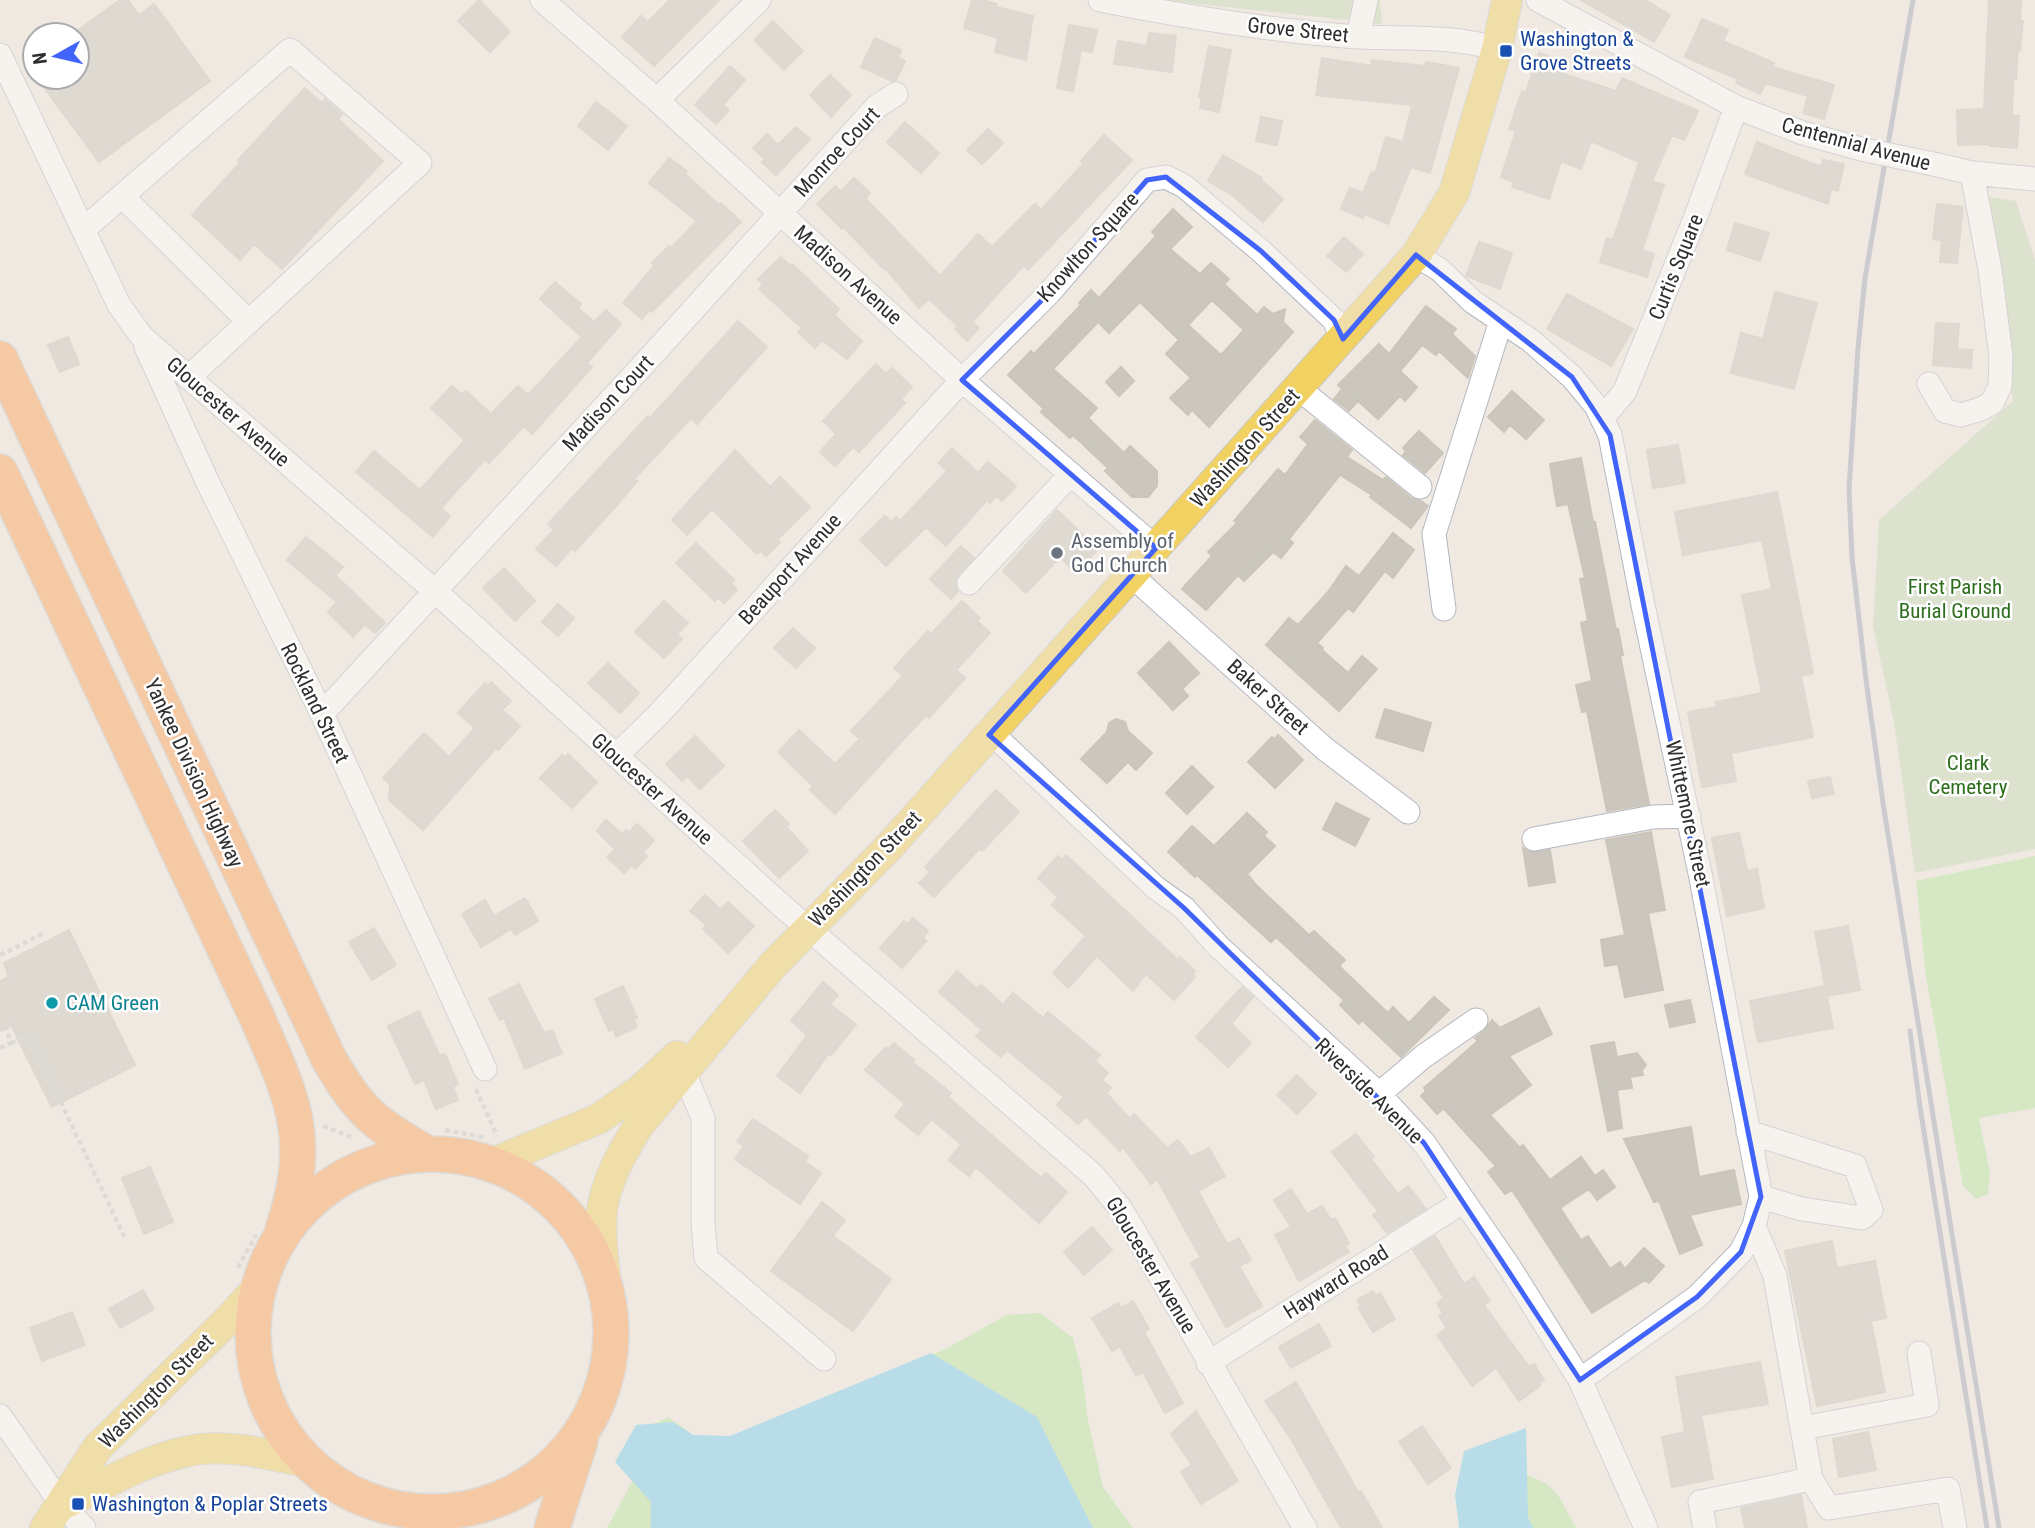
<svg xmlns="http://www.w3.org/2000/svg" width="2035" height="1528" font-family="'Roboto Condensed',sans-serif">
<rect width="100%" height="100%" fill="#efe9e1"/>
<path fill="#b6e59e" d="M2035 856V1108L1979 1118 1990 1173 1988 1194 1976 1199 1963 1186 1926 976 1916 881Z
M1040 1313 1073 1338 1082 1372 1088 1420 1103 1487 1133 1528H607L638 1471 631 1437 668 1417 699 1439 739 1453 842 1397 947 1348 1007 1315Z
M1510 1470C1556 1483 1555 1488 1576 1528H1493Z"/>
<path fill="#c8d9b8" d="M1161 0H1380L1382 24Z
M1982 196 2016 201 2035 260V849L1915 873 1894 722 1873 626 1879 520 2013 401Z"/>
<path fill="#75cff0" d="M931 1353 1037 1417 1093 1528H651V1502L615 1462 636 1425 673 1422 693 1435 730 1436Z
M1526 1428 1528 1517 1533 1528H1459L1455 1495 1464 1451Z"/>
<path fill="#cbc7bf" stroke="#cbc5ba" stroke-width="2" fill-rule="evenodd" d="M120 0H128L139 15 154 4 210 81 99 162 43 86 54 77H77V31Z
M479 0 510 32 490 52 458 21Z
M670 0H719L654 66 622 37 641 16 648 22Z
M972 0H983L997 4 996 7 1033 16 1026 60 995 52 998 38 964 28Z
M1581 0H1645L1670 15 1654 42Z
M1989 0H2021L2020 21H2023L2020 50 2018 49 2016 79H2013L2012 116H2019L2017 148 1990 146V144L1958 145 1957 110 1984 109Z
M1702 19 1728 30 1723 41 1774 63 1772 67 1834 85 1824 119 1803 113 1808 96 1765 83 1760 94 1736 83 1738 79 1685 57Z
M773 21 803 51 784 70 754 40Z
M1069 25 1097 30 1092 52 1081 50 1073 91 1057 88Z
M1149 33 1176 36 1172 72 1114 64 1118 41 1147 46Z
M875 38 901 50 898 58 905 61 896 80 892 81 861 67Z
M1209 46 1231 50 1219 112 1200 108 1202 98 1199 97Z
M1539 53 1568 63 1564 74 1616 91 1622 78 1698 111 1684 140 1672 135 1652 181 1664 185 1642 250 1654 254 1647 277 1600 262 1607 238 1613 240 1639 162 1591 141 1581 169 1561 161 1549 199 1512 187 1514 182 1501 177 1516 131 1509 129 1522 91 1526 92Z
M1322 58 1372 66V60L1425 66 1426 62 1459 68 1430 173 1411 167 1388 224 1365 214 1363 218 1341 209 1350 188 1363 193 1372 172 1375 174 1386 137 1403 142 1412 105 1316 95Z
M730 66 745 80 723 105 729 110 716 124 695 105Z
M830 75 851 95 831 117 810 95Z
M305 88 321 103 325 99 342 114 338 119 383 161 282 269 254 244 240 260 192 215 240 163 238 160Z
M596 102 627 126 608 150 578 126Z
M1261 117 1282 121 1277 145 1256 141Z
M905 122 939 153 921 173 887 142Z
M796 127 810 139 776 175 762 162 765 159 753 148 767 134 778 145Z
M988 129 1003 143 982 164 967 150Z
M1104 135 1132 160 1028 270 1023 266 972 322 979 328 967 341 955 329 958 326 929 299 919 308 885 268 884 269 843 227 842 229 817 204 835 186 841 191 854 178 870 193 865 198 940 276 978 234 992 247 1035 204 1041 210 1084 163 1081 161Z
M1757 142 1821 167 1823 160 1844 164 1838 191 1831 189 1828 204 1745 174Z
M1223 155 1262 178V181L1283 199 1263 222 1232 195 1208 181Z
M669 158 687 171 685 174 719 205 721 203 741 222 652 312 649 310 642 319 623 303 654 266 652 263 669 246 671 248 697 221 649 183Z
M1937 204 1963 207 1957 263 1940 262 1942 240 1933 239Z
M1173 209 1192 227 1170 249 1200 274 1211 263 1229 279 1224 284 1257 315 1264 307 1273 314 1285 309 1283 322 1293 332 1209 427 1192 410 1188 415 1170 398 1191 378 1166 354 1179 340 1140 302 1109 333 1098 322 1053 369 1097 408 1088 418 1124 453 1130 446 1157 471V486L1148 497H1132L1105 471 1108 468 1073 435 1070 438 1041 412 1044 409 1008 375 1031 351 1034 354 1081 305 1079 303 1091 290 1099 298 1156 236 1152 232ZM1212 300 1244 330 1221 355 1188 325Z
M1735 223 1769 233 1760 261 1727 250Z
M1344 237 1363 254 1346 272 1327 256Z
M1479 242 1512 253 1500 289 1466 276Z
M781 257 790 266 792 264 839 309 834 315 862 341 847 359 822 340 815 348 798 332 802 328 759 289 763 285 758 279Z
M555 282 581 304 578 308 594 322 606 310 621 324 587 363 592 367 532 434 524 426 489 463 485 459 441 508 450 516 433 537 356 472 374 451 420 490 465 440 431 408 452 386 462 395 466 391 491 414 518 386 528 395 582 337 540 299Z
M1775 292 1817 303 1794 389 1731 373 1741 333 1763 339Z
M1567 294 1633 329 1611 366 1547 329Z
M1426 306 1456 329 1452 334 1475 356 1468 378 1439 351 1436 355 1422 345 1400 371 1417 387 1405 401 1400 396 1396 400 1378 419 1358 401 1349 411 1334 399 1342 389 1338 385 1379 344 1389 354Z
M738 321 767 347 697 424 691 418 634 479 637 481 617 505 575 551 572 548 556 566 536 549 554 530 548 524 648 416 650 418Z
M1936 323 1959 324 1957 349 1972 350 1971 368 1933 365Z
M68 337 79 364 60 372 48 345Z
M876 364 886 374 892 368 912 387 901 399 905 403 859 452 853 447 835 466 820 452 836 434 823 421Z
M1121 367 1134 381 1119 396 1106 382Z
M1512 391 1544 420 1526 439 1510 425 1504 432 1488 417Z
M1315 420 1352 450 1347 457 1383 480 1386 477 1411 498 1421 501 1428 506 1411 528 1370 497 1372 495 1340 475 1289 539 1293 543 1281 558 1273 552 1244 581 1238 575 1206 610 1182 589 1212 556 1208 552 1237 523 1234 521 1278 469 1285 475 1308 444 1300 437Z
M1419 431 1443 453 1425 473 1403 455 1406 451 1403 448Z
M1678 445 1685 483 1653 488 1647 450Z
M952 448 978 473 988 462 1016 486 1002 501 996 496 990 503 987 500 946 546 926 527 886 566 860 540 885 516 891 522 896 517 900 521 947 471 939 463Z
M735 450 770 487 780 477 810 507 778 539 780 542 766 556 761 551 757 554 712 509 687 535 672 520Z
M1581 458 1593 522H1595L1616 630 1618 629 1623 655H1620L1649 804 1607 811 1587 711 1582 712 1576 685 1592 681 1581 623 1588 621 1580 579 1585 578 1568 504 1557 506 1550 464Z
M1777 492 1813 673 1801 676 1813 737 1731 753 1736 781 1702 787 1688 712 1717 707 1716 702 1762 693 1742 595 1772 589 1762 540 1683 555 1675 512Z
M1057 510 1098 549 1076 573 1060 557 1026 593 1003 571Z
M1393 533 1414 550 1393 578 1385 571 1353 612 1348 608 1317 643 1323 648 1322 650 1348 673 1362 656 1377 669 1339 711 1266 645 1289 618 1298 625 1328 592 1346 566 1359 576Z
M306 537 343 567 335 575 385 623 375 633 365 624 353 637 328 612 337 602 287 560Z
M696 543 734 580 731 583 737 590 724 603 718 597 715 601 676 563Z
M961 546 974 558 958 574 955 581 958 591 951 599 930 579Z
M504 568 535 601 515 621 483 588Z
M664 601 688 623 677 634 682 639 664 658 635 632Z
M962 601 980 618 977 621 990 633 956 670 965 678 929 718 926 715 835 814 810 790 813 786 778 752 799 730 835 764 860 739 851 731 903 676 894 668 928 631 931 634Z
M558 604 574 618 558 636 542 622Z
M793 628 815 648 796 668 774 648Z
M1169 642 1199 673 1182 689 1188 696 1173 710 1138 673Z
M608 663 639 693 620 713 588 683Z
M491 682 511 701 502 710 520 726 498 750 496 748 423 830 389 800 390 784 383 778 424 733 449 757 475 728 458 713 485 683 488 686Z
M1385 709 1431 723 1423 751 1376 737Z
M1116 719 1125 722 1128 731 1152 753 1136 770 1128 762 1107 783 1081 759 1107 732 1109 723Z
M1278 735 1303 760 1275 788 1248 762 1272 737 1275 739Z
M695 736 724 766 700 789 687 776 682 781 666 764Z
M568 754 597 782 572 808 540 778 562 755 565 758Z
M1192 766 1213 787 1187 814 1166 793Z
M1830 777 1834 794 1812 798 1808 781Z
M996 790 1019 812 982 851 980 848 934 897 919 883 930 872 925 867Z
M1336 803 1369 819 1355 846 1323 829Z
M775 810 789 824 786 827 808 851 779 878 743 841Z
M1247 813 1267 832 1264 836 1275 846 1247 874 1256 885 1309 935 1314 931 1345 960 1339 966 1388 1013 1393 1007 1409 1023 1434 997 1449 1010 1401 1057 1362 1020 1359 1024 1340 1005 1344 1000 1276 937 1271 942 1197 875 1195 877 1168 852 1192 826 1214 846Z
M606 820 622 834 626 830 629 832 637 824 654 840 643 852 647 856 635 869 632 865 624 873 607 857 615 849 597 831Z
M1651 832 1665 910 1648 913 1663 990 1625 997 1618 964 1605 966 1601 940 1625 935 1606 840Z
M1739 833 1747 871 1757 869 1764 908 1727 916 1712 838Z
M1523 848 1530 852 1550 850 1555 882 1529 886Z
M1066 855 1178 960 1180 957 1195 971 1192 974 1195 977 1174 1000 1146 974 1133 991 1097 956 1068 988 1053 973 1086 936 1052 905 1058 897 1038 878 1058 856 1062 860Z
M705 895 721 910 728 902 754 926 728 953 703 929 706 925 690 911Z
M525 898 538 921 515 935 511 929 481 947 462 914 485 900 494 916Z
M913 918 928 931 923 938 926 941 902 968 880 948 904 921 908 924Z
M1848 926 1860 990 1827 996 1833 1028 1758 1042 1750 1001 1825 986 1815 932Z
M374 928 396 965 372 980 349 942Z
M69 930 135 1065 52 1107 11 1025 0 1031V981L9 977 4 963Z
M957 971 977 989 981 985 1003 1005 1013 993 1043 1018 1048 1012 1100 1055 1095 1061 1108 1073 1102 1080 1111 1088 1106 1093 1130 1119 1134 1114 1167 1148 1178 1140 1191 1157 1209 1148 1225 1176 1198 1191 1227 1244 1239 1238 1251 1260 1239 1266 1262 1306 1226 1327 1191 1263 1201 1258 1157 1179 1151 1184 1123 1147 1120 1151 1086 1116 1078 1124 1057 1105 1064 1097 1007 1050 1001 1057 976 1036 982 1030 939 992Z
M823 982 838 995 830 1004 856 1025 831 1055 829 1053 800 1093 777 1076 807 1035 791 1021Z
M519 984 544 1033 552 1030 562 1053 525 1069 504 1018 500 1020 489 999Z
M623 986 637 1018 634 1019 637 1027 616 1037 613 1029 609 1031 595 999Z
M1242 987 1253 997 1231 1024 1251 1043 1228 1067 1196 1037Z
M1690 1000 1695 1022 1670 1027 1665 1005Z
M1539 1008 1552 1034 1509 1056 1531 1085 1490 1115 1520 1148 1523 1145 1550 1180 1581 1157 1595 1176 1603 1170 1615 1187 1597 1200 1589 1189 1560 1208 1581 1240 1588 1236 1610 1269 1620 1262 1625 1269 1644 1248 1664 1266 1649 1283 1645 1280 1592 1313 1512 1190 1505 1194 1488 1172 1496 1166 1446 1111 1443 1109 1437 1114 1421 1096 1426 1091 1424 1088 1478 1041 1475 1038 1484 1031 1492 1020 1500 1028Z
M419 1011 440 1056 445 1054 458 1084 453 1087 458 1100 436 1109 424 1080 415 1084 388 1026Z
M1614 1042 1617 1057 1637 1053 1646 1065 1642 1070 1643 1075 1630 1077 1632 1088 1617 1090 1622 1128 1608 1131 1591 1046Z
M894 1043 914 1060 912 1062 951 1093 948 1097 1041 1178 1046 1173 1067 1192 1039 1223 976 1167 969 1176 949 1160 961 1144 931 1119 918 1135 895 1116 905 1104 865 1070 886 1047 889 1049Z
M1297 1075 1316 1094 1297 1114 1277 1095Z
M753 1119 808 1156 805 1162 821 1173 800 1204 735 1159 744 1146 737 1142Z
M1691 1127 1699 1177 1734 1170 1741 1204 1690 1215 1702 1245 1680 1254 1659 1201 1654 1202 1624 1139Z
M1356 1134 1374 1157 1371 1159 1398 1194 1408 1186 1426 1209 1387 1233 1373 1215 1378 1211 1332 1152Z
M150 1167 173 1222 144 1234 122 1178Z
M1291 1189 1307 1214 1322 1206 1331 1220 1335 1218 1349 1243 1345 1246 1349 1252 1299 1281 1275 1235 1291 1227 1274 1200Z
M822 1202 845 1220 833 1236 891 1279 853 1331 771 1271Z
M1092 1227 1112 1250 1084 1275 1064 1252Z
M1435 1236 1464 1284 1474 1277 1490 1301 1484 1305 1529 1367 1534 1364 1544 1380 1539 1383 1540 1386 1519 1401 1496 1368 1472 1386 1437 1335 1447 1328 1439 1316 1443 1313 1437 1303 1444 1298 1413 1250Z
M1832 1241 1837 1268 1875 1261 1886 1318 1871 1321 1885 1392 1817 1406 1785 1251Z
M143 1290 154 1309 120 1328 109 1309Z
M1373 1291 1376 1296 1380 1293 1395 1319 1373 1332 1358 1307 1361 1306 1357 1300Z
M1133 1301 1149 1329 1144 1332 1183 1403 1165 1413 1143 1372 1136 1376 1120 1346 1112 1351 1092 1318 1118 1303 1121 1308Z
M72 1312 85 1345 42 1361 30 1328Z
M1319 1324 1331 1346 1291 1368 1279 1347Z
M1760 1362 1768 1404 1701 1415 1713 1479 1672 1487 1662 1437 1685 1432 1676 1377Z
M1296 1382 1358 1492 1361 1491 1382 1528H1341L1291 1439 1265 1401Z
M1196 1411 1238 1481 1201 1504 1181 1472 1192 1465 1171 1434Z
M1422 1426 1451 1468 1428 1484 1399 1442Z
M1868 1432 1876 1470 1839 1477 1833 1439Z
M1801 1495 1807 1528H1745L1741 1508Z"/>
<g fill="none" stroke-linecap="round" stroke-linejoin="round">
<defs>
<path id="minor" d="M542 0 657 100 962 380 1156 548
M1100 0C1186 17 1272 31 1359 37 1406 39 1452 35 1497 49
M1538 0 1736 107 1803 133 1861 149
M1358 37 1366 0
M0 55 119 305 142 337 435 591 781 905 1094 1176 1120 1208 1134 1231 1305 1528
M657 100 759 0
M1938 165 1972 173 2035 179
M123 197 249 322
M84 229 290 50 420 163 188 378
M1416 255 1440 270 1473 302 1530 340 1572 377 1596 406 1610 435 1643 605 1700 873 1761 1197 1754 1226 1741 1252 1697 1297 1580 1380
M146 347 208 483 322 714 485 1069
M1929 384 1945 411 1961 415 1981 409 1992 403 2000 386 2001 357 1990 270 1972 173
M1298 388 1420 487
M1602 419 1625 391 1696 216 1736 107
M1132 576 1325 749 1408 812
M969 583 1071 474
M1444 609 1434 534 1501 321
M322 714 655 352 876 107 896 94
M989 735 1001 742 1156 888 1184 908 1218 946 1379 1094 1424 1143 1510 1268 1580 1380 1646 1528
M616 756 659 714 962 380 1049 293 1147 180 1166 177 1184 186 1261 251 1334 320 1343 339
M1534 839 1653 817 1689 816
M684 1072 703 1118V1224L706 1258 824 1359
M1379 1094 1424 1056 1476 1020
M1748 1132 1855 1166 1871 1210 1862 1218 1802 1209 1761 1197
M1754 1226 1775 1276 1811 1479 1829 1508 1948 1489 1955 1528
M1208 1363 1464 1201
M0 1416 62 1505 84 1528
M1802 1428 1927 1405 1919 1353
M1705 1528 1700 1502 1811 1479"/>
<path id="major" d="M490 1164 598 1119 639 1091 677 1056
M607 1294C605 1267 599 1238 602 1211 606 1180 623 1151 639 1125L773 965 889 847 1416 255 1454 193 1497 49 1507 0
M62 1505C106 1484 152 1455 201 1449 236 1445 273 1456 307 1462
M45 1528 98 1447 227 1321 260 1285"/>
<path id="highway" d="M0 359 329 1059C358 1111 376 1125 428 1154
M0 472 256 1015C292 1098 314 1137 283 1229
M253 1333a179 179 0 1 1 358 0a179 179 0 1 1-358 0Z
M552 1528 580 1441"/>
</defs>
<use href="#minor" stroke="#b4b7c1" stroke-width="25"/>
<use href="#major" stroke="#c9c9c9" stroke-width="32"/>
<use href="#highway" stroke="#c9c9c9" stroke-width="38"/>
<path stroke="#c9c9c9" stroke-width="4.5" stroke-dasharray="5 3.5" stroke-linecap="butt" d="M0 955 44 933
M11 1043 29 1035 125 1238
M0 1048 11 1043 6 1028
M476 1089 497 1136
M323 1126 351 1137
M445 1130 484 1137
M238 1268 256 1235"/>
<use href="#minor" stroke="#fff" stroke-width="23"/>
<use href="#major" stroke="#f2d163" stroke-width="30"/>
<use href="#highway" stroke="#ffa35c" stroke-width="35"/>
<path stroke="#a3a6b8" stroke-width="5" d="M1913 0 1865 278 1858 348 1849 489 1852 557 1866 680 1883 803 1999 1528
M1910 1031 1920 1107 1987 1528"/>
<defs>
<path id="minor-bridge" d="M1861 149 1938 165"/>
</defs>
<use href="#minor-bridge" stroke="#b4b7c1" stroke-width="25" stroke-linecap="butt"/>
<use href="#minor-bridge" stroke="#fff" stroke-width="23"/>
</g>
<path d="M0 0H2035V1528H0ZM1166 177 1261 251 1334 320 1343 339 1416 255 1572 377 1610 435 1761 1197 1741 1252 1697 1297 1580 1380 1424 1143 1184 908 989 735 1156 548 962 380 1049 293 1147 180Z" fill="#efe9e1" fill-opacity=".55" fill-rule="evenodd"/>
<path fill="none" stroke="#4264fb" stroke-width="5" stroke-linejoin="round" d="M1166 177 1261 251 1334 320 1343 339 1416 255 1572 377 1610 435 1761 1197 1741 1252 1697 1297 1580 1380 1424 1143 1184 908 989 735 1156 548 962 380 1049 293 1147 180Z"/>
<g fill="#1a4fb4" stroke="#fff" stroke-width="2.5">
<rect x="1499" y="44" width="14" height="14" rx="3.5"/>
<rect x="71" y="1497" width="14" height="14" rx="3.5"/>
</g>
<circle fill="#6b7280" stroke="#fff" stroke-width="2.5" cx="1057" cy="553" r="7"/>
<circle fill="#0f9aa8" stroke="#fff" stroke-width="2.5" cx="52" cy="1003" r="7"/>
<g text-anchor="middle" dominant-baseline="central" stroke-width="5" stroke-linejoin="round" paint-order="stroke">
<g font-size="21" fill="#2e2e2e" stroke="#fff">
<text transform="translate(1298 30) rotate(6)">Grove Street</text>
<text transform="translate(1856 144) rotate(15)">Centennial Avenue</text>
<text transform="translate(837 152) rotate(-47)">Monroe Court</text>
<text transform="translate(1088 247) rotate(-48)">Knowlton Square</text>
<text transform="translate(1676 267) rotate(-68)">Curtis Square</text>
<text transform="translate(848 275) rotate(42)">Madison Avenue</text>
<text transform="translate(608 403) rotate(-47)">Madison Court</text>
<text transform="translate(228 412) rotate(41)">Gloucester Avenue</text>
<text transform="translate(1245 448) rotate(-48)">Washington Street</text>
<text transform="translate(790 569) rotate(-48)">Beauport Avenue</text>
<text transform="translate(1268 697) rotate(42)">Baker Street</text>
<text transform="translate(315 703) rotate(64)">Rockland Street</text>
<text transform="translate(194 773) rotate(65)">Yankee Division Highway</text>
<text transform="translate(652 789) rotate(42)">Gloucester Avenue</text>
<text transform="translate(1688 814) rotate(78)">Whittemore Street</text>
<text transform="translate(865 869) rotate(-46)">Washington Street</text>
<text transform="translate(1369 1091) rotate(44)">Riverside Avenue</text>
<text transform="translate(1151 1265) rotate(59)">Gloucester Avenue</text>
<text transform="translate(1336 1282) rotate(-32)">Hayward Road</text>
<text transform="translate(156 1391) rotate(-45)">Washington Street</text>
</g>
<g font-size="21" fill="#164399" stroke="#fff" text-anchor="start">
<text x="1520" y="39">Washington &amp;<tspan x="1520" dy="24">Grove Streets</tspan></text>
<text x="92" y="1504">Washington &amp; Poplar Streets</text>
</g>
<g font-size="21" fill="#5b616d" stroke="#fff" text-anchor="start">
<text x="1071" y="541">Assembly of<tspan x="1071" dy="24">God Church</tspan></text>
</g>
<g font-size="21" fill="#2c6e1b" stroke="#fff">
<text x="1955" y="587">First Parish<tspan x="1955" dy="24">Burial Ground</tspan></text>
<text x="1968" y="763">Clark<tspan x="1968" dy="24">Cemetery</tspan></text>
</g>
<g font-size="21" fill="#0d838f" stroke="#fff" text-anchor="start">
<text x="66" y="1003">CAM Green</text>
</g>
</g>
<g transform="translate(56 56) rotate(262)"><circle r="33" fill="#ffffff" stroke="#ababab" stroke-width="2"/>
<path d="M0-5L12 26L0 18L-12 26Z" fill="#4264fb"/>
<text y="-10" font-size="19" font-weight="bold" text-anchor="middle" fill="#2e2e2e">N</text>
</g>
</svg>
